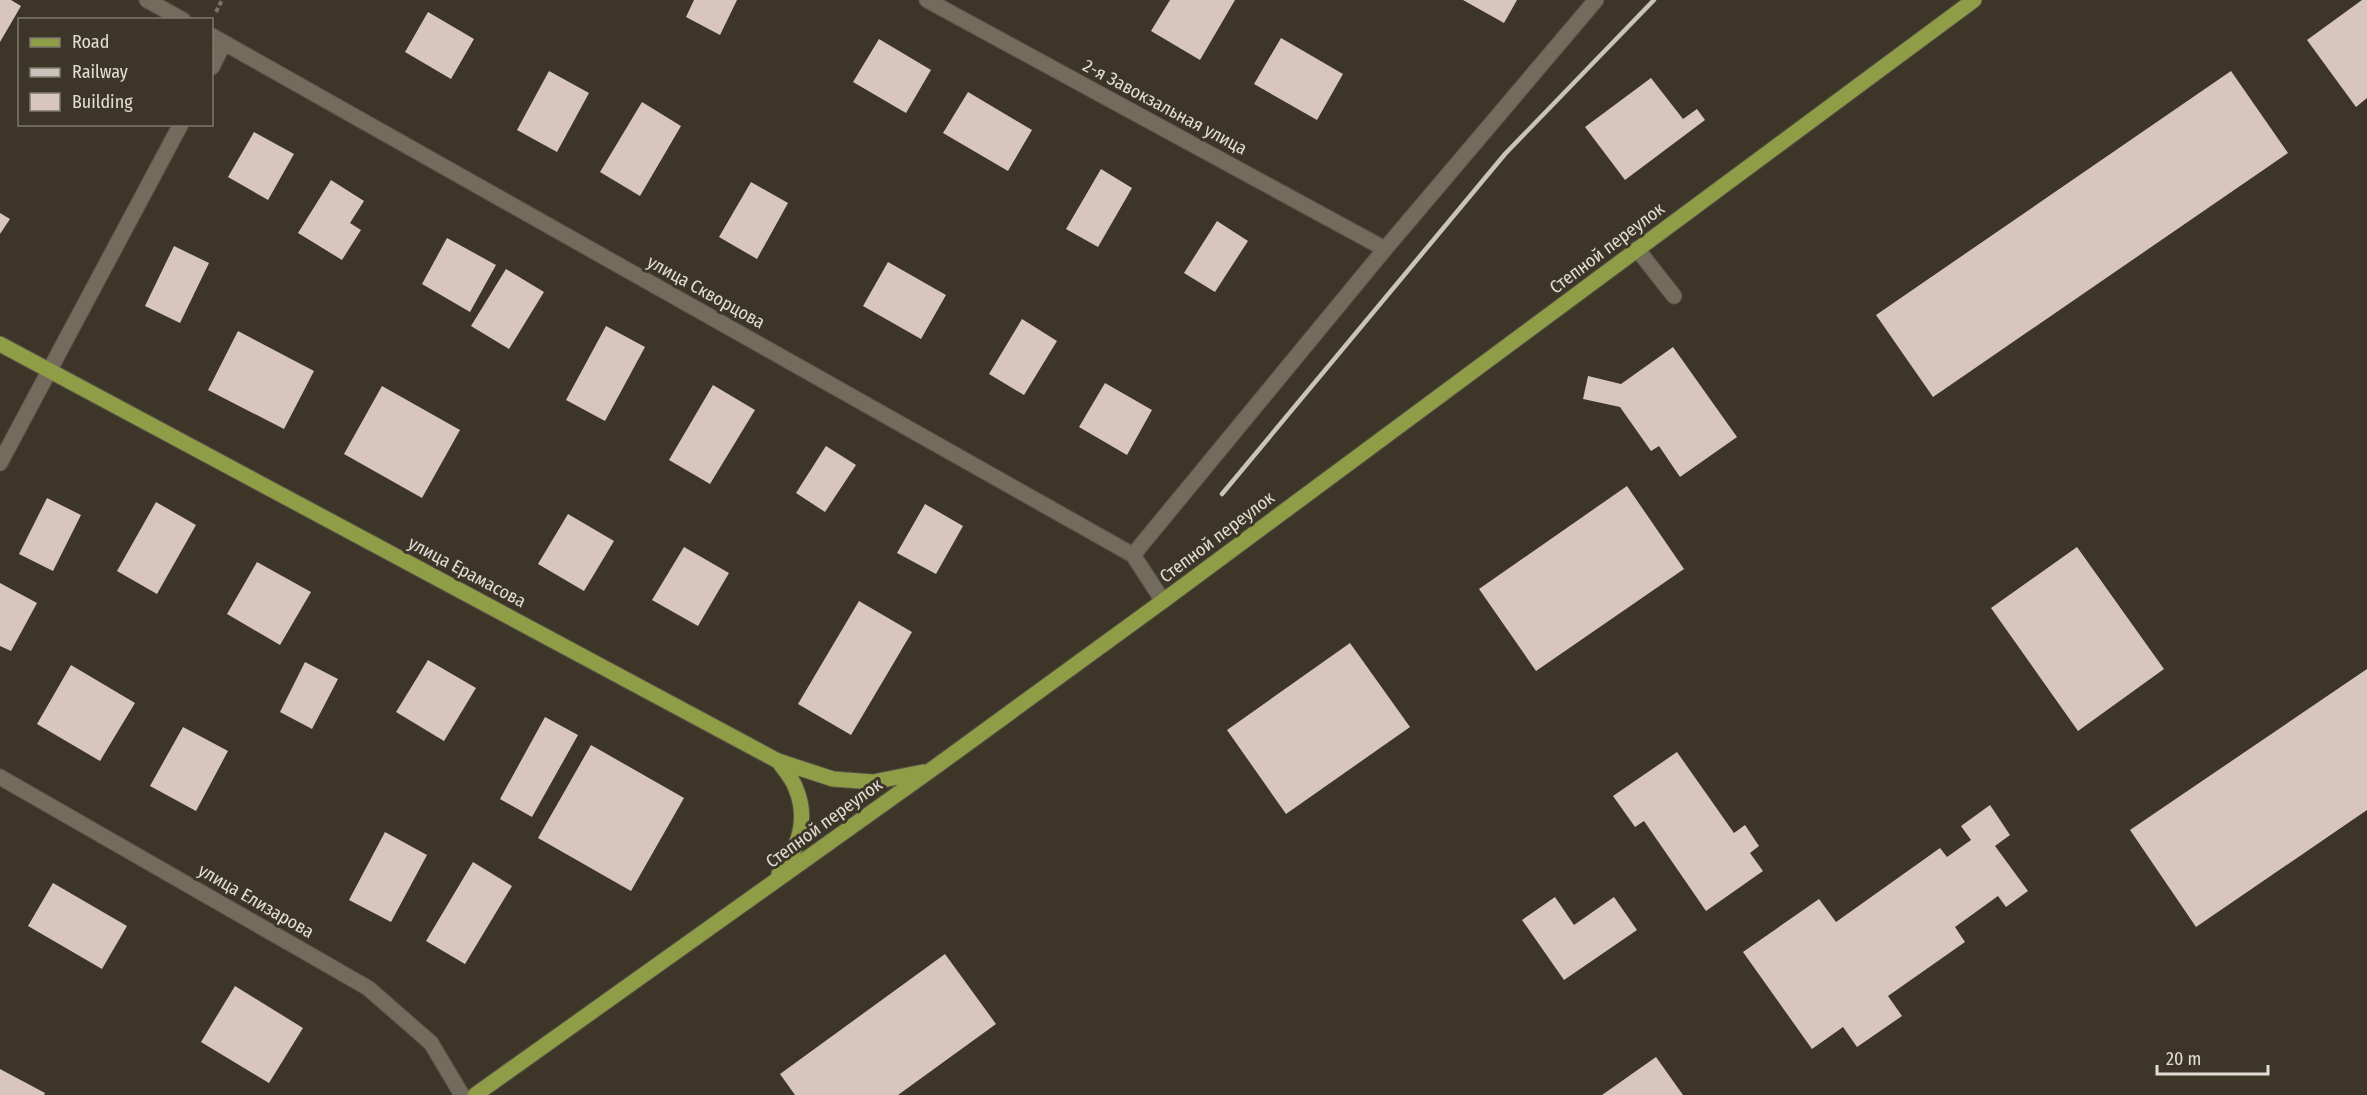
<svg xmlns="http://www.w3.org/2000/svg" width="2367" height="1095" font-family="'Fira Sans Condensed',sans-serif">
<rect width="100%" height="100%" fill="#3d3628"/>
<path fill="#d8c6bc" d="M0 0H11L21 6 0 42Z
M694 0H737L720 35 686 17Z
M1170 0H1235L1200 60 1151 31Z
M1463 0H1517L1504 23Z
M2362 0H2367V98L2356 107 2307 40Z
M428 12 474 39 451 79 405 52Z
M1281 38 1343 74 1317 120 1254 84Z
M879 39 931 70 906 113 853 82Z
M549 71 589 93 557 152 517 130Z
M2231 71 2288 153 1933 397 1876 315Z
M1651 78 1683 119 1697 109 1705 120 1625 180 1585 127Z
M968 92 1032 130 1008 171 943 133Z
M642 102 681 126 640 196 600 172Z
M254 132 294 154 268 200 228 177Z
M1101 169 1132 188 1098 247 1066 229Z
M331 180 364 201 350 223 361 230 342 260 298 233Z
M751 182 788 203 757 259 719 237Z
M0 213 10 219 0 234Z
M1217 221 1248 241 1215 292 1184 273Z
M447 238 496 265 470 312 422 284Z
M174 246 209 263 180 323 145 306Z
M888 262 946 295 921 339 863 306Z
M506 269 544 292 509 349 471 326Z
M1022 319 1057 341 1024 395 989 374Z
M606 326 645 347 605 421 566 400Z
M238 331 314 371 284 429 208 390Z
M1673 347 1737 437 1680 477 1659 446 1651 451 1620 407 1583 399 1588 376 1621 384Z
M1105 383 1152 410 1127 455 1079 427Z
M713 385 755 410 710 484 669 460Z
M382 386 460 430 422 498 344 454Z
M826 446 856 465 825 512 796 493Z
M1627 486 1684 569 1536 671 1479 589Z
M47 498 81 515 53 571 19 554Z
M156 502 196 525 157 594 117 571Z
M925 504 963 526 936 574 897 553Z
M568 514 614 541 584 591 538 564Z
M684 547 729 573 698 626 652 600Z
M2077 547 2164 669 2078 731 1991 608Z
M257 562 311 592 280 645 227 614Z
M0 583 37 603 11 651 0 646Z
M859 601 912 632 851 735 798 704Z
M1350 643 1410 727 1286 814 1227 730Z
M428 660 476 688 444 741 396 712Z
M305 662 338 679 312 729 280 712Z
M71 665 135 703 100 761 37 724Z
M2367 669V810L2196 927 2130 830Z
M545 717 578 735 532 817 500 799Z
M183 727 228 751 196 811 150 786Z
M591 745 684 798 631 891 538 838Z
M1677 752 1734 833 1745 825 1759 846 1750 853 1763 871 1706 911 1644 821 1635 827 1613 796Z
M1990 805 2010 835 1995 846 2028 891 2006 907 1998 896 1955 927 1965 942 1888 996 1902 1016 1857 1047 1843 1027 1812 1049 1743 952 1819 899 1836 922 1940 848 1947 857 1971 840 1961 826Z
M385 832 427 855 391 922 349 900Z
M473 862 512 886 465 964 426 941Z
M53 883 127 926 102 969 28 926Z
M1555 897 1574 925 1614 897 1637 930 1564 980 1522 920Z
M945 954 996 1024 898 1095H795L780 1074Z
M235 986 303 1028 269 1083 201 1042Z
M1656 1057 1683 1095H1602Z
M0 1069 45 1093 44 1095H0Z"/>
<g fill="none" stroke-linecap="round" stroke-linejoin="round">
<defs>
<path id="minor" d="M147 0 183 20
M927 0 1385 249
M212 36 1133 555 1163 601
M212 67 224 43
M1637 249 1674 296
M0 463 181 124
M1133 555 1385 249 1596 0
M0 777 368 988 431 1043 462 1095"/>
<path id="major" d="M0 344 778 761 833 779 873 782 923 772
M778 761C784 769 793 779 796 789 809 820 798 849 779 874
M475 1095 931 770 1163 601 1974 0"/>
</defs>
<use href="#minor" stroke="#595348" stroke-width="17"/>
<use href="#major" stroke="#595348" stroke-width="17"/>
<path stroke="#7a7468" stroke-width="4" stroke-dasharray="4.5 3" stroke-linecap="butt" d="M216 12 222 0"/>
<use href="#minor" stroke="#736c5c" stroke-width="15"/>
<use href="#major" stroke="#8f9d47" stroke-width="15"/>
<path stroke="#c9c4bb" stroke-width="4.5" d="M1222 494 1505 154 1654 0"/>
</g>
<g text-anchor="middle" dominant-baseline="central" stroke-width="6" stroke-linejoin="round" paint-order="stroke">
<g font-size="18" fill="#e1ddd5" stroke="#3d3628">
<text transform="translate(1165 107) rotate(28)">2-я Завокзальная улица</text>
<text transform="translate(1607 248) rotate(-37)">Степной переулок</text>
<text transform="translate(706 292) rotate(29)">улица Скворцова</text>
<text transform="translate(1217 537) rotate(-37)">Степной переулок</text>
<text transform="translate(467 572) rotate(28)">улица Ерамасова</text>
<text transform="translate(824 823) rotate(-36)">Степной переулок</text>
<text transform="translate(256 901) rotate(30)">улица Елизарова</text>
</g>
</g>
<rect x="18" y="18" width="195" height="108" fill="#3d3628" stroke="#7f796d" stroke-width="1.5"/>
<rect x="30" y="38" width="30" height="9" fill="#8f9d47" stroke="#7f796d" stroke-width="1.5"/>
<text x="72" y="48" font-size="18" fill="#e1ddd5">Road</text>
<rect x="30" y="68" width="30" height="9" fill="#c9c4bb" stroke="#7f796d" stroke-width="1.5"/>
<text x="72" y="78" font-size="18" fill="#e1ddd5">Railway</text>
<rect x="30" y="93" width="30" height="18" fill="#d8c6bc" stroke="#7f796d" stroke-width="1.5"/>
<text x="72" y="108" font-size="18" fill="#e1ddd5">Building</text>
<path d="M2157 1065v9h111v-9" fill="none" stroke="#e1ddd5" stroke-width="3"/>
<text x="2166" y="1065" font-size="18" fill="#e1ddd5" stroke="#3d3628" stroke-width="4.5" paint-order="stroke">20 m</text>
</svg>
